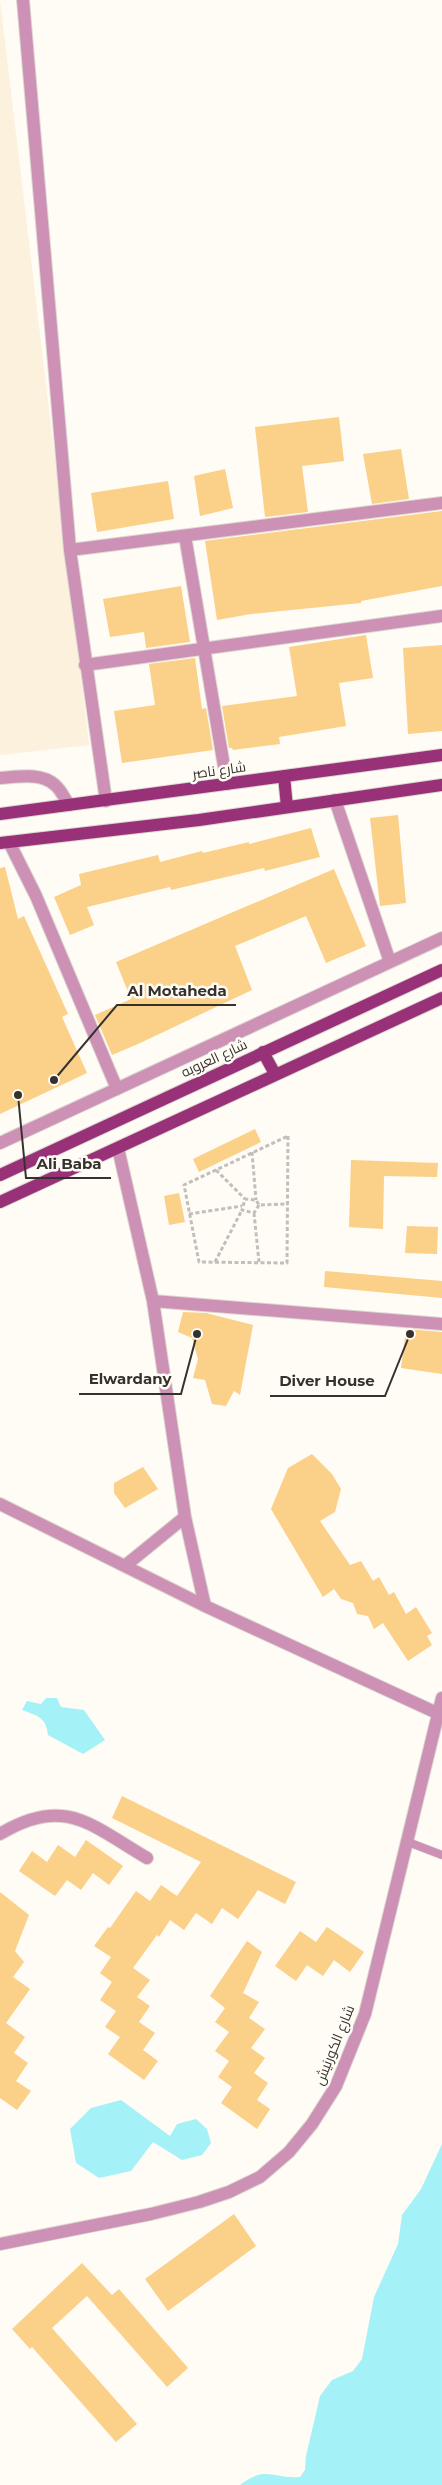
<svg xmlns="http://www.w3.org/2000/svg" width="442" height="2485" font-family="Montserrat,Cairo,sans-serif">
<rect width="100%" height="100%" fill="#fffbf5"/>
<path fill="#fbf1dc" d="M0 0 89 745 0 755Z"/>
<path fill="#a4f2f8" d="M46 1698H57L61 1707 84 1710 105 1740 83 1754 48 1735C46 1717 38 1716 22 1710L27 1701 41 1704Z
M121 2100 170 2136 177 2124 196 2119 207 2129 211 2143 202 2155 182 2160 153 2142 131 2171 99 2178 76 2163 70 2129 91 2108Z
M442 2144V2485H240C265 2465 273 2479 300 2477L305 2470 306 2456 320 2396 332 2380 353 2371 362 2359 374 2297 398 2244 402 2215 421 2189Z"/>
<path fill="#fbd088" d="M339 417 344 461 302 466 308 512 265 517 255 427Z
M401 449 409 499 372 504 363 454Z
M225 469 233 508 200 516 194 476Z
M168 481 174 519 97 532 91 493Z
M442 511V586L361 601V603L251 614 217 620 205 541Z
M181 586 190 642 146 648 144 632 110 637 103 599Z
M366 635 373 678 339 683 346 726 279 737 280 744 233 750 232 748H229L222 706 297 696 289 647Z
M442 645V731L408 734 403 648Z
M195 658 202 709 206 708 213 750 122 763 114 711 155 705 149 664Z
M398 815 406 903 380 906 370 818Z
M311 828 320 857 265 871 264 868 171 890 170 887 87 907 94 925 70 935 54 897 81 885 79 874 158 855 160 862 202 851 203 853 249 842V844Z
M5 867 18 919 24 916 68 1014 62 1017 87 1073 0 1114V868Z
M334 869 366 946 326 963 306 916 235 946 252 990 138 1044 112 1055 95 1015 131 999 116 962Z
M255 1129 261 1142 199 1172 193 1159Z
M351 1160 438 1163 437 1177 384 1176 383 1229 349 1227Z
M179 1193 185 1222 169 1225 164 1196Z
M407 1226 438 1227 437 1254 405 1253Z
M325 1271 442 1281V1298L324 1287Z
M183 1312 206 1313 253 1325 240 1395 234 1391 226 1406 212 1404 205 1380 193 1378 198 1359 192 1338 178 1332Z
M406 1329 442 1332V1374L401 1368Z
M312 1454 332 1474 341 1489 335 1512 320 1521 350 1565 361 1561 373 1581 379 1577 389 1595 394 1592 406 1614 416 1607 432 1633 427 1636 432 1645 408 1661 383 1623 374 1629 368 1616 357 1614 353 1603 341 1599 334 1589 323 1597 271 1509 288 1468Z
M143 1467 158 1489 125 1508 114 1493V1483Z
M122 1796 296 1882 285 1904 258 1890 238 1919 222 1908 212 1924 196 1913 184 1930 170 1920 159 1937 157 1935 133 1968 150 1980 137 1997 150 2006 139 2022 155 2033 143 2050 158 2061 144 2080 108 2054 120 2037 105 2027 116 2011 100 2000 112 1982 100 1973 111 1957 94 1946 108 1927 110 1928 136 1891 150 1901 161 1885 177 1896 201 1862 112 1818Z
M86 1840 123 1866 109 1885 93 1873 81 1890 67 1880 55 1896 19 1871 32 1851 47 1862 58 1845 75 1857Z
M0 1892 29 1915 15 1951 24 1962 13 1977 30 1989 6 2023 25 2037 14 2053 28 2063 16 2081 31 2091 17 2110 0 2098Z
M327 1927 364 1952 350 1972 334 1960 323 1976 307 1965 296 1981 275 1966 300 1931 316 1942Z
M247 1941 262 1952 243 1993 259 2002 249 2018 265 2029 251 2048 265 2058 254 2073 268 2083 257 2100 270 2109 257 2129 221 2103 232 2087 218 2077 229 2061 215 2051 229 2032 215 2022 225 2008 210 1996Z
M234 2214 256 2246 168 2311 145 2279Z
M82 2263 112 2295 119 2289 188 2368 167 2387 87 2296 52 2328 137 2424 116 2442 32 2347 30 2349 12 2329Z"/>
<g fill="none" stroke-linecap="round" stroke-linejoin="round">
<defs>
<path id="service" d="M408 1842 442 1855"/>
<path id="minor" d="M23 0 70 550 106 801
M185 536 227 784
M70 550 442 503
M85 665 442 616
M335 800 390 962
M9 842 36 896 117 1089
M0 1143 442 938
M118 1148 153 1301 185 1517 205 1606
M153 1301 442 1324
M0 1504 205 1606 437 1713
M126 1565 185 1517
M0 1834C64 1795 91 1825 147 1858
M0 2244 151 2214 199 2202 229 2192 260 2177 289 2152 312 2124 336 2086 365 2014 442 1698"/>
<path id="tertiary" d="M0 778C17 777 41 772 55 785 61 790 65 799 69 805"/>
<path id="primary" d="M284 776 287 807
M0 814 442 755
M0 843 199 820 442 785
M263 1052 275 1074
M0 1175 442 970
M0 1202 442 998"/>
</defs>
<use href="#service" stroke="#dbd7d1" stroke-width="9"/>
<use href="#minor" stroke="#dbd7d1" stroke-width="14"/>
<use href="#tertiary" stroke="#dbd7d1" stroke-width="14"/>
<use href="#primary" stroke="#dbd7d1" stroke-width="14"/>
<path stroke="#c2beb9" stroke-width="3" stroke-dasharray="4 2.5" stroke-linecap="butt" d="M288 1136 287 1263 199 1262 184 1185Z
M252 1152 256 1200
M216 1170 245 1199
M259 1205 254 1213 242 1210 245 1199 256 1200 259 1205 288 1204
M254 1213 259 1262
M189 1214 242 1206
M215 1262 242 1210"/>
<use href="#service" stroke="#cc91b5" stroke-width="8"/>
<use href="#minor" stroke="#cc91b5" stroke-width="12"/>
<use href="#tertiary" stroke="#cc91b5" stroke-width="12"/>
<use href="#primary" stroke="#993179" stroke-width="12"/>
</g>
<g text-anchor="middle" dominant-baseline="central" stroke-width="5" stroke-linejoin="round" paint-order="stroke">
<g font-size="14" fill="#35322e" stroke="#fffbf5">
<text transform="translate(219 770) rotate(-8)">شارع ناصر</text>
<text transform="translate(214 1058) rotate(-25)">شارع العروبه</text>
<text transform="translate(334 2045) rotate(-68)">شارع الكورنيش</text>
</g>
</g>
<path fill="none" stroke="#35322e" stroke-width="2" d="M54 1080L117 1005H236M18 1095L26 1178H111M197 1334L181 1394H79M410 1334L385 1396H270"/>
<g fill="#35322e" stroke="#fffbf5" stroke-width="2">
<circle cx="54" cy="1080" r="5"/>
<circle cx="18" cy="1095" r="5"/>
<circle cx="197" cy="1334" r="5"/>
<circle cx="410" cy="1334" r="5"/>
</g>
<g font-size="15" text-anchor="middle" font-weight="bold" fill="#35322e" stroke="#fffbf5" stroke-width="5" stroke-linejoin="round" paint-order="stroke">
<text x="177" y="996">Al Motaheda</text>
<text x="69" y="1169">Ali Baba</text>
<text x="130" y="1384">Elwardany</text>
<text x="327" y="1386">Diver House</text>
</g>
</svg>
